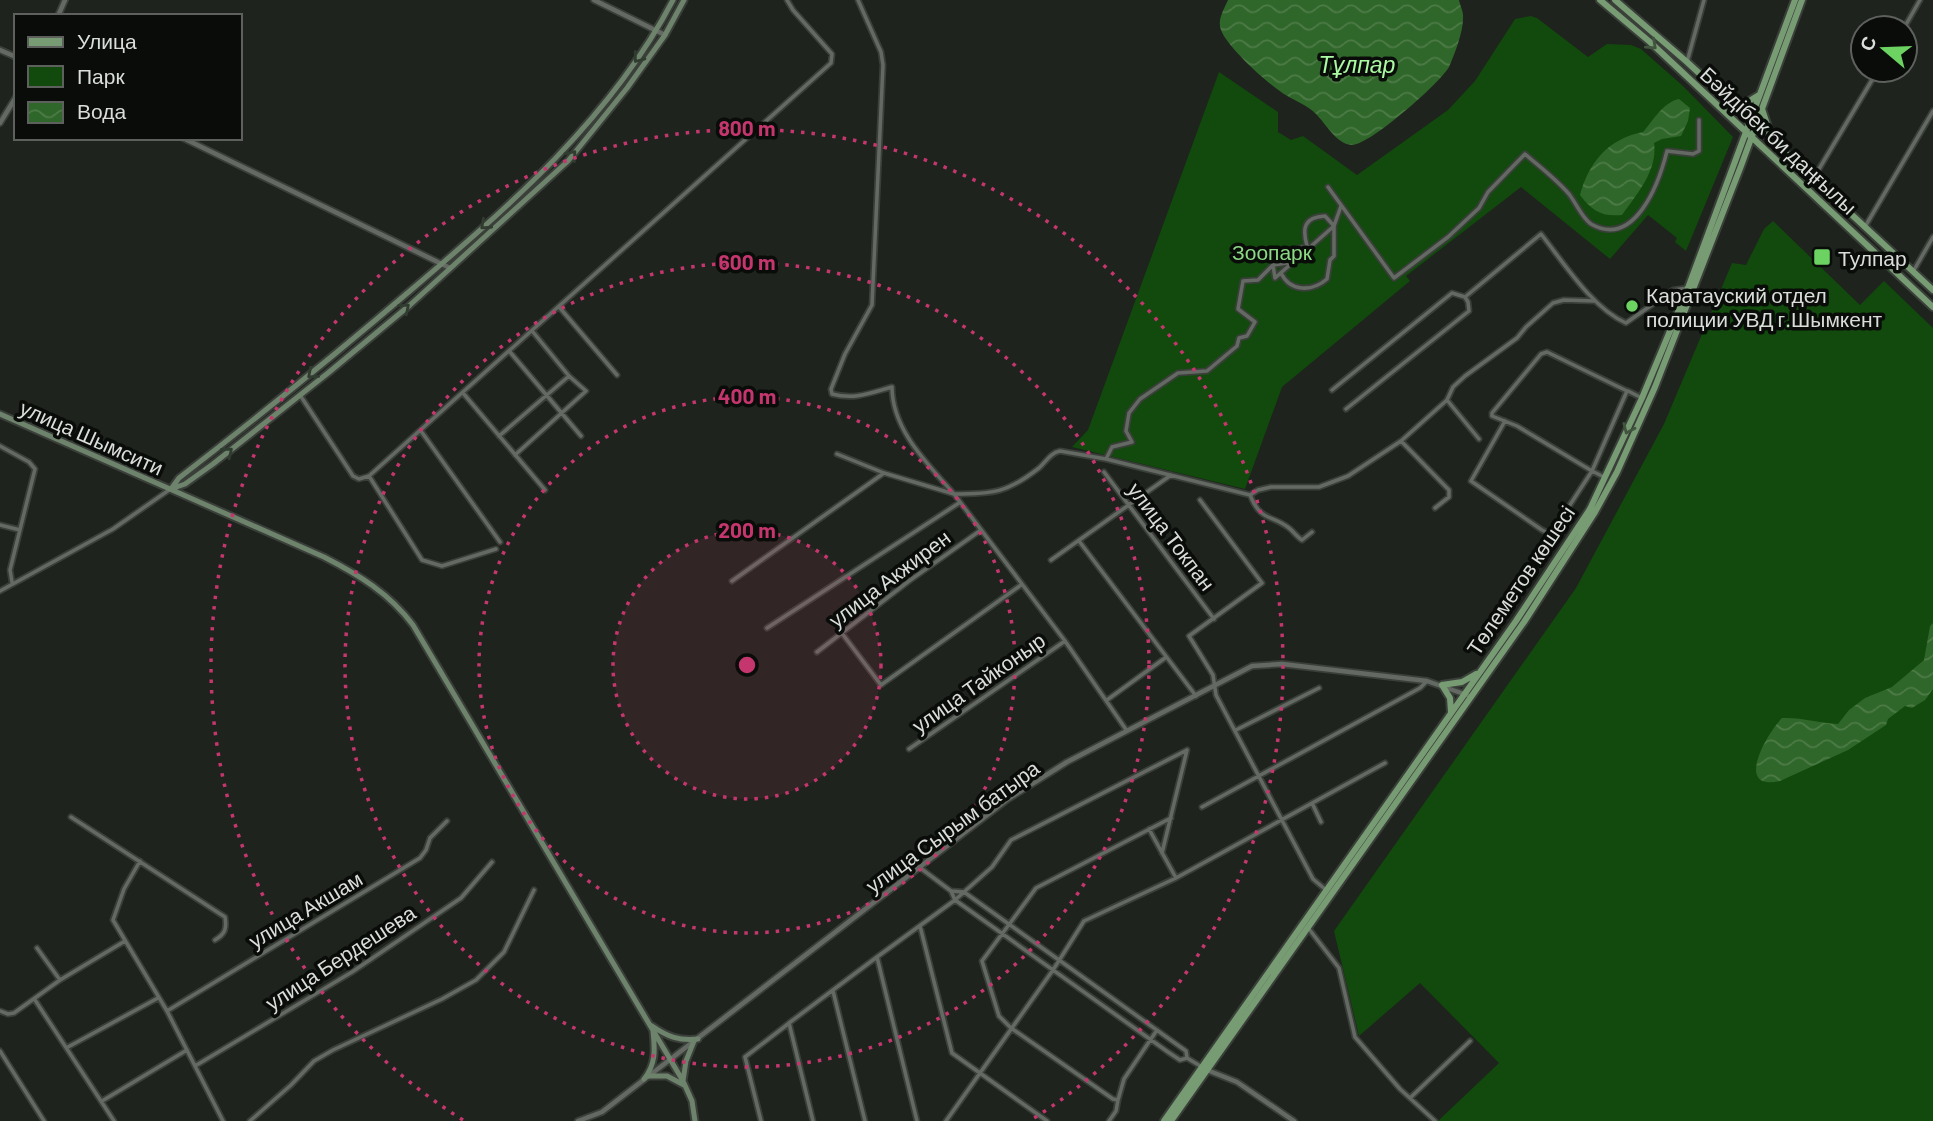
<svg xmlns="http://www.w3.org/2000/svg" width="1933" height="1121" font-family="Barlow,sans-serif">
<defs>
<pattern id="water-waves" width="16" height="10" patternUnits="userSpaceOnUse" patternTransform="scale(1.75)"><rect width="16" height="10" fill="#2f6629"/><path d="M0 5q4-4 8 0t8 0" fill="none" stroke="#4d7b47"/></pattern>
</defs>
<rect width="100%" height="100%" fill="#1e231d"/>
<path fill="#114a0c" d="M1531 16 1537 18 1588 57 1607 44 1631 45 1641 49 1683 86 1733 137 1686 251 1675 242 1677 238 1648 215 1610 259 1521 187 1406 276 1410 281 1282 387 1245 489 1072 447 1088 430 1219 72 1278 112V132L1291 140 1303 136 1357 175 1448 110 1475 81 1515 19Z
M1773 221 1860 305 1884 281 1933 328V1121H1438L1499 1063 1420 983 1359 1036 1334 931 1576 588 1664 424 1732 263 1746 265 1764 229Z"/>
<path fill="url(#water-waves)" d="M1228 0H1459C1460 5 1463 11 1463 15 1464 30 1455 53 1449 67 1441 82 1368 147 1351 145 1337 144 1325 123 1316 114 1307 105 1295 101 1284 94 1268 84 1227 47 1221 30 1217 20 1224 9 1228 0Z
M1679 99 1690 108 1688 121 1681 136 1662 139 1654 143C1658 170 1637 194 1622 215 1602 217 1592 211 1580 195 1589 162 1608 139 1643 132 1654 120 1662 103 1679 99Z
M1933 623V689L1925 700 1912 708 1905 706 1888 719 1886 725 1848 750 1780 781C1733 792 1767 733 1782 718 1801 717 1819 723 1838 724L1849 710 1865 698 1892 687 1924 660 1930 626Z"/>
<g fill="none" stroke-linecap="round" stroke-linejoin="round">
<defs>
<path id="minor" d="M858 0 881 52 883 65 872 305 845 354 831 389 832 394C855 400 870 393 892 387 892 430 928 464 954 494 993 494 1007 493 1039 468 1046 462 1050 453 1060 451L1106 459 1250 495 1258 490 1271 487H1319L1348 476 1401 441 1447 400 1453 387 1465 376 1517 338 1526 327 1553 303 1564 300 1595 301
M1904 28 1920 0
M1687 62 1704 0
M1813 179 1878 70
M1328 187 1394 278 1448 237 1479 208 1488 192 1525 154C1540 167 1556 179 1569 194 1576 203 1582 218 1591 224 1635 249 1659 183 1667 151L1693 154 1699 151V120
M1866 225 1933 111
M1914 270 1933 237
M1281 273C1290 292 1312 292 1327 279L1330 260 1334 256V226L1325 216C1304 217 1302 228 1307 246L1289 251 1287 263 1273 265 1275 278 1334 226 1341 206
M1465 297 1541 234C1564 263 1592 308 1626 323L1673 290 1688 288
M560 308 617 375
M510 352 581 436
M1547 352 1627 391 1592 471 1517 426 1492 416V413L1541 354Z
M1332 390 1452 293 1465 297 1468 302 1469 311 1346 409
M1628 391 1642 398
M463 393 545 490
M300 395 353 476 359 479 369 476 831 63 832 54 793 10 787 0
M1447 400 1479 439
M1505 421 1471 481 1542 530 1548 533 1553 531 1592 471 1604 477
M421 431 500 542
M499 436 569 376
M1401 441 1449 490V497L1435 508
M0 446 29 462 35 469 10 570 12 582
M837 454 884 473
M515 455 586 391 569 376 533 332
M1106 459 1112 447 1132 442 1126 431 1129 413 1140 399 1178 373 1207 371 1237 346 1239 338 1247 336 1255 322 1238 309 1243 281 1258 280 1273 265
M1104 472 1214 619
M369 476 422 560 442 566 496 549
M1250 495C1261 522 1271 514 1289 528 1294 532 1297 537 1302 540L1312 532
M1200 500 1262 583 1189 636 1213 675 1216 695 1313 879 1326 890
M0 525 20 530
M1079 541 1196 696
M1051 560 1171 475
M732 581 884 473 954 494 1065 641 1127 731
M0 591 113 529 169 490
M767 628 959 503
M841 632 881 685 1021 585
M817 652 909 581 981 530
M1107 700 1165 658
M1236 730 1319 688
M909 749 1065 641
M1312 803 1321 822
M1202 807 1420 688 1427 681
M71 817 225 917C227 929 225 934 215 940
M1149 829 1176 878
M1162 853 1187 750
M140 861 124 889 113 920 167 1011 223 1121
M919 867 951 891 964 892 1186 1051 1187 1058 1202 1067
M951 891 955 900 1168 1052 1180 1060 1187 1058
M920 926 952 1053 1047 1121
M1309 929 1339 968 1355 1037 1400 1089 1435 1121
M37 948 60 980
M833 991 865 1121
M35 1000 114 1121
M0 1011 8 1014 14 1013 60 980 125 941
M167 1011 420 858 426 850 430 838 447 821
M1157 1030 1124 1079 1118 1100 1113 1099 1011 1028 999 1016 982 961 1036 888 1171 818
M68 1047 158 998
M0 1051 44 1121
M195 1066 352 972 461 898 492 862
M1410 1098 1470 1041
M102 1101 187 1050
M250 1121 291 1085 314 1061 333 1050 442 999 476 980 504 952 534 890
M761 1121 745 1057 788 1024
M813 1121 789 1023 877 957
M917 1121 877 957 955 900 992 867 1011 840 1187 750
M946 1121 1053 970 1084 921 1176 878 1385 763
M1109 1121 1116 1111 1118 1100"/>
<path id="tertiary" d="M594 0 665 35
M58 16 65 0
M0 50 16 57
M0 123 16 97
M183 138 450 268
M1207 1070 1237 1082 1294 1121
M578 1121 602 1112 1008 799 1067 762 1252 666 1282 664 1427 681 1467 695"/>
<path id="secondary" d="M0 414 324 557C359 575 389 593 413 625L683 1081 692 1101 695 1121
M171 489 185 484 213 464 328 373 410 305 568 161 627 88 665 35 684 0
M171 489 179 478C258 417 335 355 411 290 510 206 612 117 673 0
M652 1026C668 1037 679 1041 698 1039
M648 1076H667L684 1085
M644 1079C656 1064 655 1050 653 1031
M683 1081 686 1061 694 1041"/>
<path id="primary" d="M1600 0 1650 42 1933 307
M1615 0 1687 62 1933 290
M1730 101 1746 103 1759 95
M1762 109 1772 139
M1442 685 1462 682 1476 674
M1442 685 1450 698 1451 712
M1164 1121 1516 621 1590 509 1642 398 1688 288 1795 0
M1171 1121 1524 622 1595 512 1617 472 1655 387 1741 166 1802 0"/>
</defs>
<use href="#minor" stroke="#3a3f3a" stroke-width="7"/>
<use href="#tertiary" stroke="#3a3f3a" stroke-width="8"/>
<use href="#secondary" stroke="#3a3f3a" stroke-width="9"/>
<use href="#primary" stroke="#3a3f3a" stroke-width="10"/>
<use href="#minor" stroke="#646a63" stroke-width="3.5"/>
<use href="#tertiary" stroke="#646a63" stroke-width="4.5"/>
<use href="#secondary" stroke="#6e836b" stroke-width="5"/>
<use href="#primary" stroke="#779b73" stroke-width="6"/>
</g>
<defs><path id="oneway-chevron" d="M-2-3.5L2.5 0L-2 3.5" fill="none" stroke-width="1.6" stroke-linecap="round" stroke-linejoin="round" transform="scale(1.75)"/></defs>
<g stroke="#40543e">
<use href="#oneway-chevron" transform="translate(1652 45) rotate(42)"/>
<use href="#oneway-chevron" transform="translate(1628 429) rotate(114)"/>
</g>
<g stroke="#313c30">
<use href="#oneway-chevron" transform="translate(638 58) rotate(127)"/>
<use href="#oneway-chevron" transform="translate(572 155) rotate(-49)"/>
<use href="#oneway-chevron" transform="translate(485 225) rotate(138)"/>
<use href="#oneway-chevron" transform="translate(405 308) rotate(-40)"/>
<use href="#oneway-chevron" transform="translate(312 374) rotate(140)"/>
<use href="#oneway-chevron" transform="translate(228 452) rotate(-39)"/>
</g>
<circle cx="747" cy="665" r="134" fill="#c6366e" fill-opacity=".12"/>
<g fill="none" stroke="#c6366e" stroke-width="3.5" stroke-dasharray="3.5 7">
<circle cx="747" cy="665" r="134"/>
<circle cx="747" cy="665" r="268"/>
<circle cx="747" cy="665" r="402"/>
<path d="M463 1120A536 536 0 1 1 1031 1120"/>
</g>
<g fill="#6cd362" stroke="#090c09" stroke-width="2.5">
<rect x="1813" y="248" width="18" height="18" rx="3.5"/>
<circle cx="1632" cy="306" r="7"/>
</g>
<g text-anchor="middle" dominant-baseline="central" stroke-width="7" stroke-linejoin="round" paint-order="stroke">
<g font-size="21" fill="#dadeda" stroke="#090c09">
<text transform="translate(1779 140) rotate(43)">Бәйдібек би даңғылы</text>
<text transform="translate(92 437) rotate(24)">улица Шымсити</text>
<text transform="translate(1172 536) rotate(53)">улица Токпан</text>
<text transform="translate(889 578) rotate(-37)">улица Акжирен</text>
<text transform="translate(1520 580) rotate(-56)">Төлеметов көшесі</text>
<text transform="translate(978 682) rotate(-35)">улица Тайконыр</text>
<text transform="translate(952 826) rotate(-36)">улица Сырым батыра</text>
<text transform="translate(305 909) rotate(-31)">улица Акшам</text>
<text transform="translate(340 957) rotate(-33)">улица Бердешева</text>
</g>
<g font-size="21" fill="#8dda85" stroke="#090c09">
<text x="1272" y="251">Зоопарк</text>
</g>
<g font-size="21" fill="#dadeda" stroke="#090c09" text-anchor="start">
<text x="1838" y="257">Тулпар</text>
<text x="1646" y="294">Каратауский отдел<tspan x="1646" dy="24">полиции УВД г.Шымкент</tspan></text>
</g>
<g font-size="23" font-style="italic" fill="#abf9a2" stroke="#090c09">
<text x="1357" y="64">Тұлпар</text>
</g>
</g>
<circle cx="747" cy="665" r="10" fill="#c6366e" stroke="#090c09" stroke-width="3.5"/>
<g font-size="21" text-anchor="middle" font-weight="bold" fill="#c6366e" stroke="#090c09" stroke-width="7" stroke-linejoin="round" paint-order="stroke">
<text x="747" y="136">800 m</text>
<text x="747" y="270">600 m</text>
<text x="747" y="404">400 m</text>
<text x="747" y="538">200 m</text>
</g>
<rect x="14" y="14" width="228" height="126" fill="#090c09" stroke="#5d605d" stroke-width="2"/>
<rect x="28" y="37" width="35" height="10" fill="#779b73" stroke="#5d605d" stroke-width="2"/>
<text x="77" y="49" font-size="21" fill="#dadeda">Улица</text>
<rect x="28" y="66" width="35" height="21" fill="#114a0c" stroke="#5d605d" stroke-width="2"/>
<text x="77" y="84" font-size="21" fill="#dadeda">Парк</text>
<rect x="28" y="102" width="35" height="21" fill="url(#water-waves)" stroke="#5d605d" stroke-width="2"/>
<text x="77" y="119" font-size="21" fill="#dadeda">Вода</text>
<g transform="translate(1884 49) rotate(289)"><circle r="33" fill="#090c09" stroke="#5d605d" stroke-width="2"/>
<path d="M0-5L12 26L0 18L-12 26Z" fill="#6cd362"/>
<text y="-10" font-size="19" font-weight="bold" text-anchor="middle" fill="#dadeda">С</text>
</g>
</svg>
